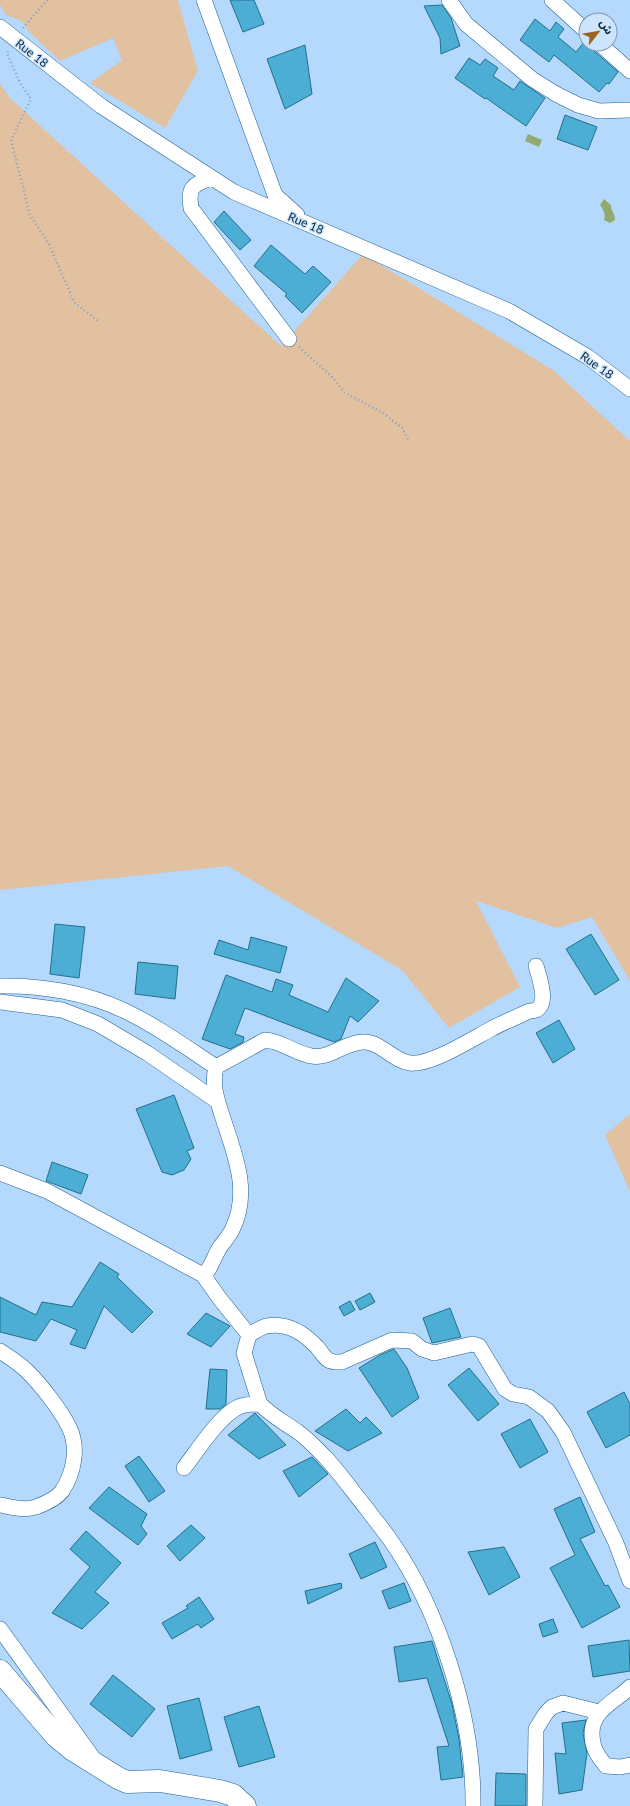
<svg xmlns="http://www.w3.org/2000/svg" width="630" height="1806" font-family="Lato,'Noto Sans Arabic',sans-serif">
<rect width="100%" height="100%" fill="#b4d9fd"/>
<path fill="#e2c1a0" d="M0 0H178L198 71 165 128 90 83 122 60 113 38 60 61 29 32 22 21 6 15 0 5Z
M0 84 11 99 281 346 363 254 553 370 630 441V981L592 917 557 928 476 901 520 987 449 1028 402 970 228 866 0 890Z
M630 1114V1192L605 1135Z"/>
<path fill="#92a972" d="M528 134 542 140 539 147 525 141Z
M604 199 611 205C611 211 615 214 615 220L610 223 604 220C606 215 603 209 600 205Z"/>
<path fill="#4daed5" stroke="#226f8b" d="M230 0H254L264 24 243 32Z
M442 5 451 18 460 46 441 54 440 38 424 6Z
M535 19 550 31 556 22 564 29 558 37 576 52 585 41 586 44 591 46 594 51 618 72 609 84 607 83 599 92 554 55 549 62 520 40Z
M305 45 312 94 285 109 267 59Z
M469 58 480 65 485 59 498 68 493 76 514 90 520 81 545 98 526 126 486 98 485 99 455 78Z
M565 115 597 127 588 150 557 139Z
M224 211 251 240 240 250 214 222Z
M271 245 305 274 313 266 331 282 302 313 285 296 287 294 254 266Z
M55 924 85 927 79 978 50 974Z
M591 934 619 980 595 995 566 949Z
M251 937 287 947 280 973 214 954 219 940 248 950Z
M138 962 178 966 175 999 135 994Z
M226 975 272 992 276 979 293 985 289 995 328 1012 346 978 379 1001 358 1022 350 1016 341 1039 334 1042 245 1008 235 1034 244 1037 243 1042 230 1049 202 1039Z
M559 1020 575 1049 553 1063 536 1033Z
M174 1095 194 1148 187 1151 191 1159 184 1170 172 1175 162 1172 136 1109Z
M52 1162 88 1175 81 1194 46 1181Z
M100 1262 119 1274 117 1277 153 1312 132 1333 104 1306 85 1349 70 1344 77 1330 51 1319 36 1341 0 1332V1297L36 1315 42 1302 72 1307Z
M370 1293 375 1302 360 1310 355 1301Z
M350 1301 355 1310 344 1316 339 1307Z
M450 1308 461 1337 432 1343 423 1318Z
M206 1313 230 1326 211 1347 187 1334Z
M394 1349 407 1368 419 1398 392 1417 359 1368 380 1355Z
M469 1368 499 1404 478 1421 448 1385Z
M210 1369 227 1370 226 1404 220 1409H206Z
M624 1392 630 1404V1435L606 1448 587 1412Z
M346 1409 360 1423 366 1417 382 1433 348 1451 315 1431Z
M255 1413 286 1445 259 1459 228 1435Z
M530 1419 548 1452 520 1468 501 1434Z
M139 1456 165 1491 149 1502 125 1466Z
M312 1457 328 1474 299 1497 283 1471Z
M109 1487 147 1514 141 1526 147 1534 138 1545 89 1508Z
M580 1497 595 1532 580 1539 605 1586 608 1585 620 1607 582 1628 550 1568 575 1555 554 1509Z
M191 1525 205 1538 180 1561 167 1546Z
M86 1531 121 1563 95 1592 109 1603 82 1629 52 1613 90 1567 70 1549Z
M375 1542 387 1567 361 1579 349 1554Z
M504 1547 520 1577 489 1595 468 1552Z
M341 1583 342 1588 308 1604 305 1591Z
M404 1583 411 1601 389 1609 382 1591Z
M199 1597 214 1619 201 1628 198 1624 172 1639 162 1623 188 1608 186 1606Z
M553 1619 558 1632 543 1637 539 1624Z
M629 1640 630 1671 593 1677 588 1646Z
M432 1641 452 1704 459 1739 463 1777 441 1780 437 1747 449 1746 427 1678 399 1682 394 1647Z
M113 1675 155 1709 132 1737 90 1704Z
M199 1698 212 1750 180 1759 167 1706Z
M259 1706 275 1757 239 1767 224 1717Z
M586 1720 583 1733 587 1753 582 1790 559 1794 555 1753 566 1754 562 1723Z
M496 1773 526 1774V1806H495Z"/>
<g fill="none" stroke-linecap="round" stroke-linejoin="round">
<defs>
<path id="street" d="M204 0 275 195 297 215
M449 0 466 24 532 79 556 94 578 105 599 111 630 110
M552 0 586 31
M0 27 101 106 234 192 509 311 588 357 630 389
M600 44 630 71
M211 178C192 185 188 187 191 208L289 339
M0 986C41 985 88 993 125 1011 157 1026 187 1048 216 1067
M0 1002 62 1010 98 1024 147 1053 217 1101
M0 1173 47 1191 203 1275
M249 1335C254 1332 260 1328 266 1326 287 1322 303 1332 317 1347 326 1358 326 1363 342 1362L392 1340 412 1341 422 1349 434 1353 472 1344 479 1346 505 1389 513 1394 529 1397 548 1411 563 1432 616 1543 630 1581
M0 1351C9 1357 19 1363 27 1371 41 1385 60 1409 69 1427 79 1447 74 1473 62 1491 57 1498 44 1504 36 1507 24 1511 12 1507 0 1505
M260 1404 244 1353 249 1335 220 1299 203 1275C211 1270 214 1256 220 1247 224 1242 229 1236 232 1230 252 1190 233 1151 221 1112 216 1097 212 1083 216 1067L265 1040C282 1041 294 1053 311 1056 329 1060 345 1042 363 1042 380 1041 393 1061 410 1063 430 1066 472 1039 491 1029 502 1023 515 1018 527 1012 529 1011 533 1011 536 1010 549 1004 539 976 536 966
M184 1468C197 1451 222 1412 241 1406 247 1404 254 1404 260 1404 273 1417 284 1422 298 1432 308 1439 317 1449 325 1457 340 1473 353 1492 367 1509 374 1519 382 1528 389 1538 440 1610 474 1718 473 1806
M0 1629 93 1758
M630 1687C616 1701 592 1710 592 1733 592 1748 597 1755 606 1766L620 1767 630 1765
M535 1806 536 1729 546 1713 552 1707 563 1703 599 1712"/>
<path id="secondary" d="M0 1671 56 1736 73 1750 118 1778 127 1782 160 1781 220 1791 233 1795 245 1806"/>
</defs>
<use href="#street" stroke="#1d5e92" stroke-width="16"/>
<use href="#secondary" stroke="#1d5e92" stroke-width="23"/>
<path stroke="#7fa1c1" stroke-width="2.5" stroke-dasharray="1 3" stroke-linecap="butt" d="M23 28 47 0
M8 51 7 53 20 83 31 99 11 140 30 215 49 244 74 302 98 321
M299 347 333 378 345 393 383 413 402 428 409 441"/>
<use href="#street" stroke="#fff" stroke-width="15"/>
<use href="#secondary" stroke="#fff" stroke-width="22"/>
</g>
<g text-anchor="middle" dominant-baseline="central" stroke-width="3" stroke-linejoin="round" paint-order="stroke">
<g font-size="12" fill="#0d283e" stroke="#cce5fd">
<text transform="translate(32 53) rotate(38)">Rue 18</text>
<text transform="translate(306 223) rotate(23)">Rue 18</text>
<text transform="translate(597 365) rotate(35)">Rue 18</text>
</g>
</g>
<g transform="translate(598 32) rotate(59)"><circle r="19" fill="#cce5fd" stroke="#8099b1"/>
<path d="M0-3L7 15L0 10L-7 15Z" fill="#9b641f"/>
<text y="-6" font-size="11" font-weight="bold" text-anchor="middle" fill="#0d283e">ش</text>
</g>
</svg>
